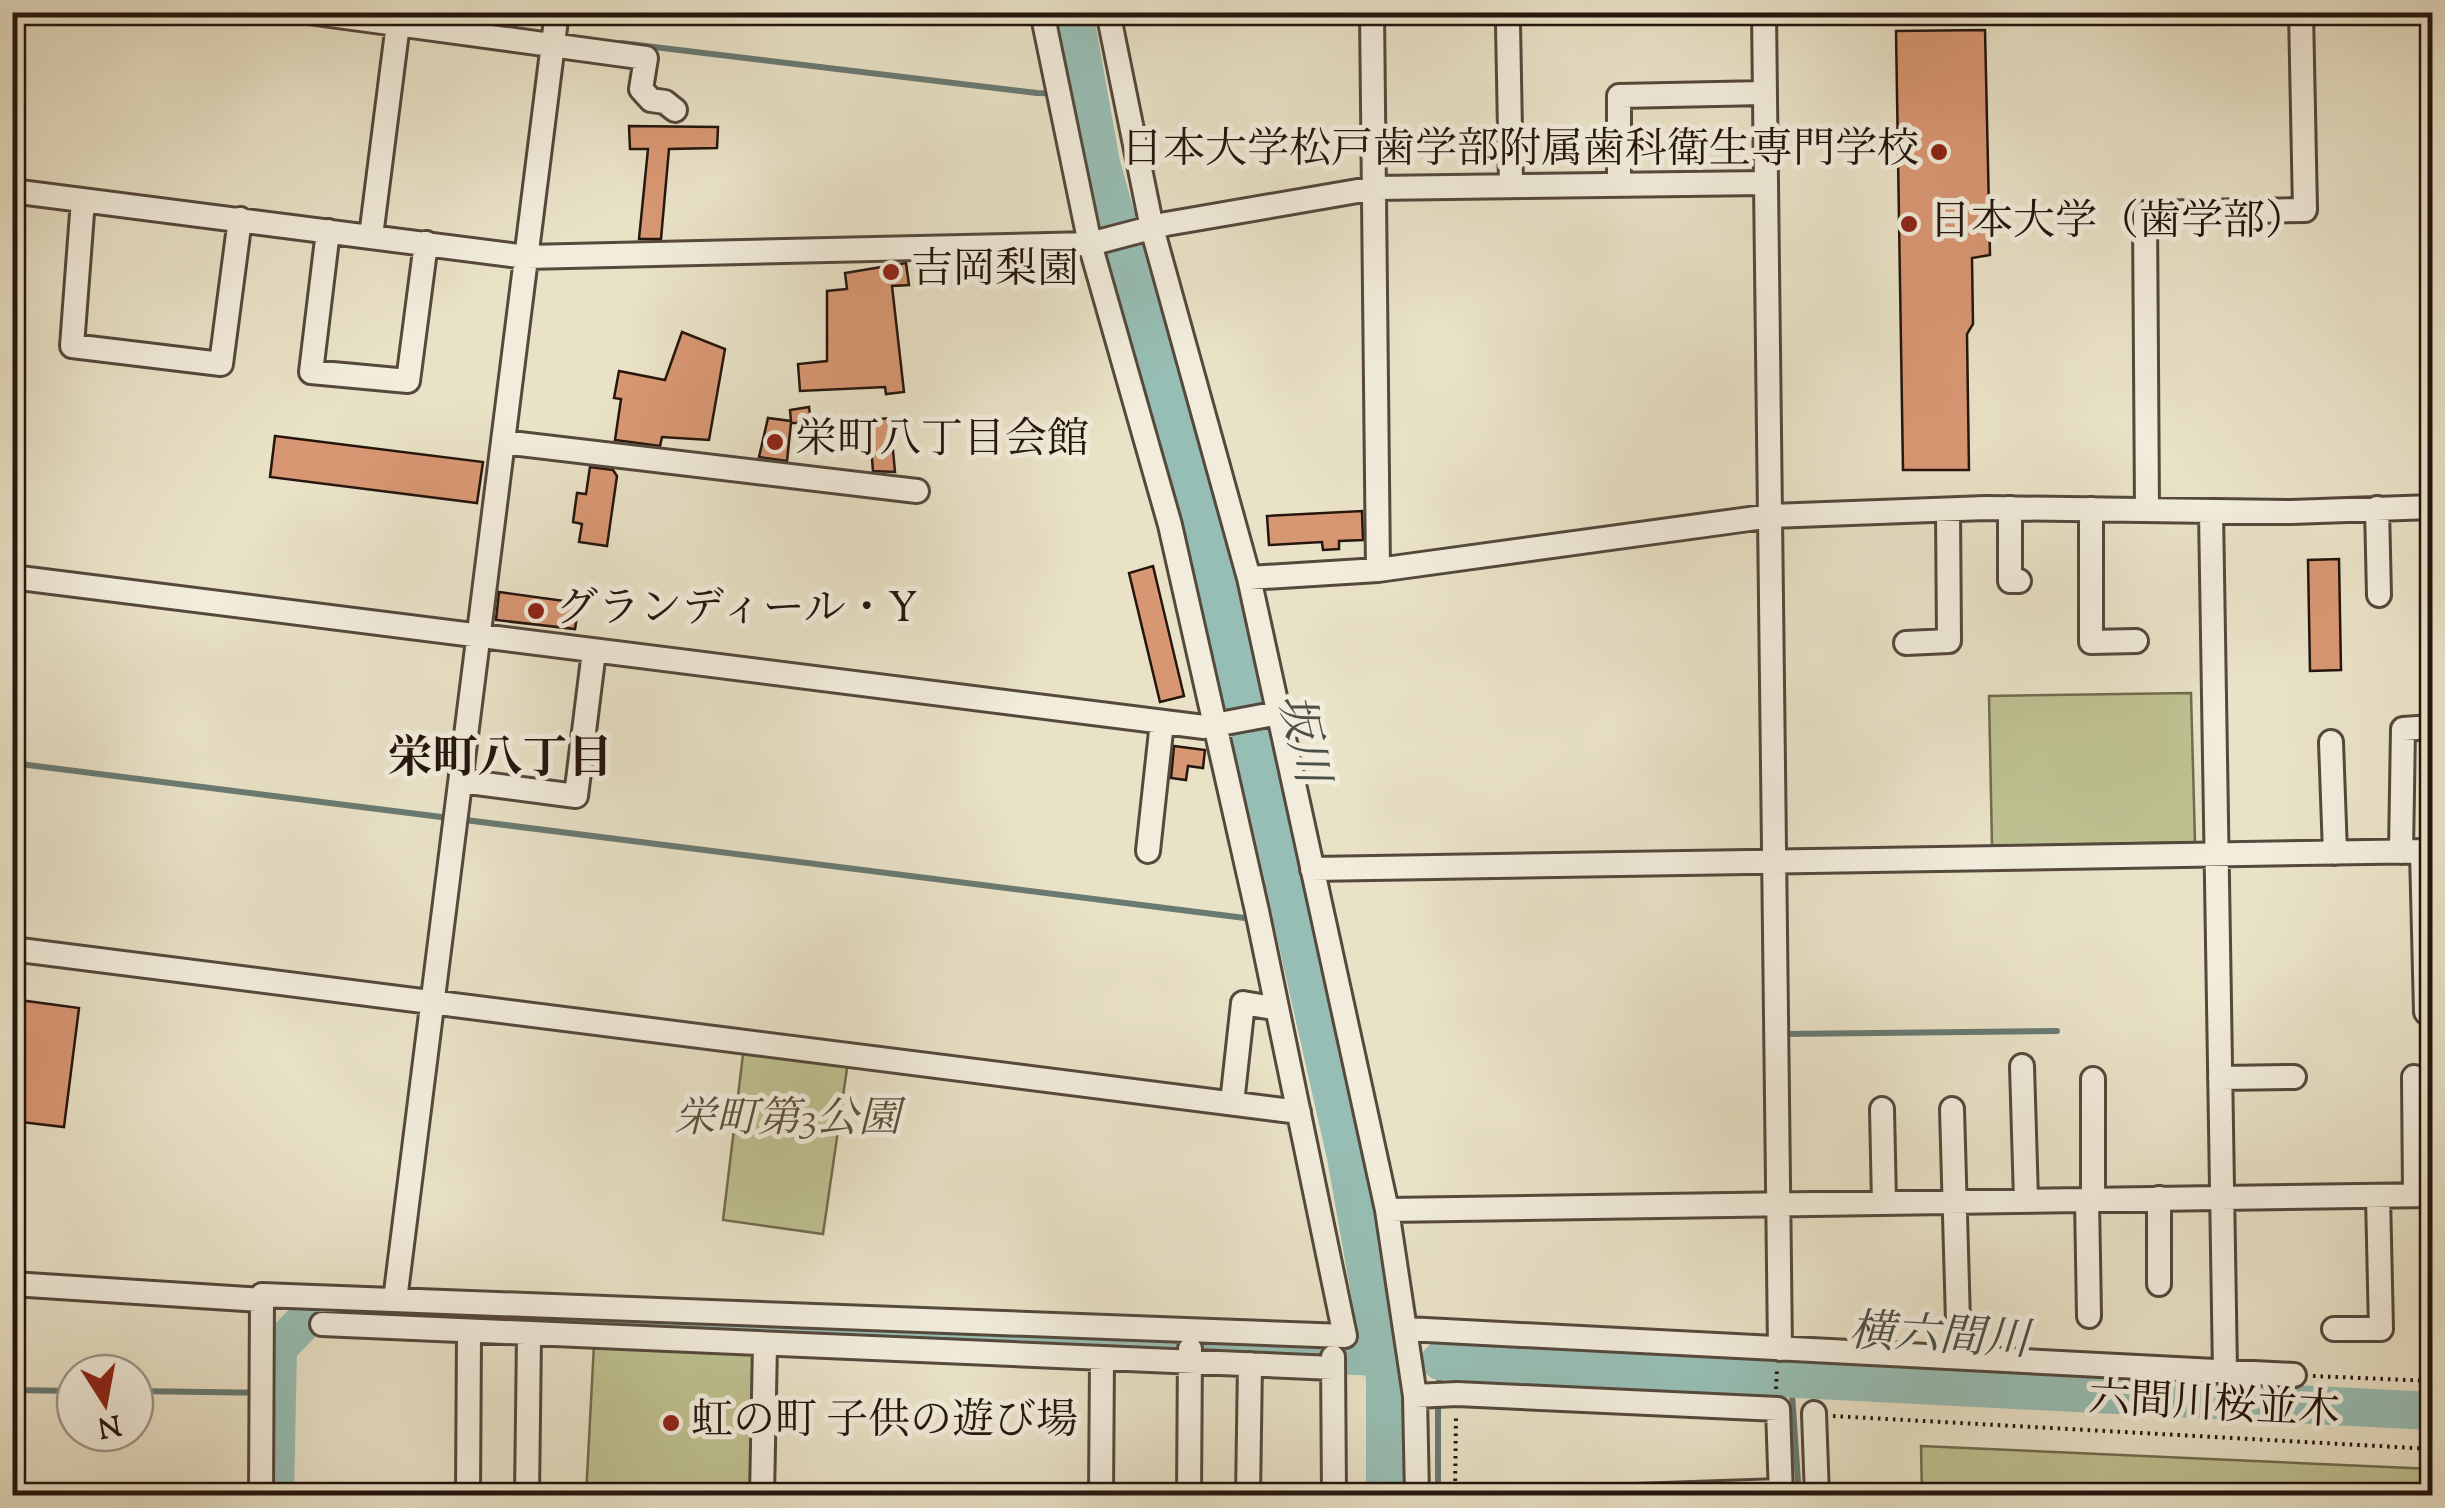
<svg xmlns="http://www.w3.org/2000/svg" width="2445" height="1508" font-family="'Sorts Mill Goudy','Noto Serif JP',serif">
<rect width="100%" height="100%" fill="#e9e2c7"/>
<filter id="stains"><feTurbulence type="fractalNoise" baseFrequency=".002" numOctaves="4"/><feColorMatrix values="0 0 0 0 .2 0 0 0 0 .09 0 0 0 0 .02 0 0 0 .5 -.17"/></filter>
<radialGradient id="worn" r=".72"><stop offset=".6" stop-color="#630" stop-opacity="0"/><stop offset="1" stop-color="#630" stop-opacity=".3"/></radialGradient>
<path fill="#bec191" stroke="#716b50" stroke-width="2.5" d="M2191 693 2195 842 1992 846 1989 696Z
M744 1046 849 1055 823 1234 723 1220Z
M594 1344 754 1351 750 1495 586 1496Z
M1921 1446 2432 1469V1495H1922Z"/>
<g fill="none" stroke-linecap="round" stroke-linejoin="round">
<path stroke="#697a72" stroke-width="6" d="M621 43 1037 93 1087 94
M12 763 1245 918
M1784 1034 2057 1031
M1791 1379 1799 1496
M1439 1389 1440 1361
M12 1390 75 1391
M135 1391 276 1393
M1438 1496V1402"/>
<path stroke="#97beb4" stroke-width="38" d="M1074 12 1101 163 1209 550 1346 1157 1385 1378V1496
M1440 1361 2432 1411
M275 1496 278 1348 314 1311 1380 1357"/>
</g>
<path fill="#d89773" stroke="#24150e" stroke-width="2.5" d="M1985 30 1990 255 1972 258 1973 324 1967 334 1969 470H1903L1896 31Z
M629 126 718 127 717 148 669 149 661 239H639L648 149H630Z
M906 263 909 285 892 286 904 392 886 394 885 387 800 391 798 364 827 361V291L847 289 845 273Z
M682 332 725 349 709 440 662 437 660 446 615 440 621 399 614 398 619 371 665 380Z
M809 407 811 423H791L787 461 759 457 768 418 791 421 790 410Z
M890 418 895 472 873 471 869 420Z
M275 436 483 462 477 503 270 477Z
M590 467 613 470 617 476 607 546 579 542 582 524 573 522 577 493 586 494Z
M1362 511 1363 540 1339 541V549L1323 550 1322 542 1269 545 1267 516Z
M2339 559 2341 670 2310 671 2308 560Z
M1153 566 1184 696 1160 702 1129 573Z
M499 592 579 603 575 629 496 620Z
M1174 746 1205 750 1203 768 1188 766 1186 780 1171 778Z
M12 999 79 1008 64 1127 12 1121Z"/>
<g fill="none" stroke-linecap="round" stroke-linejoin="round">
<defs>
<path id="minor" d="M308 12 646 58 641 89 651 100 665 102 675 110
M1108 12 1152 228 1249 578 1387 1210 1415 1396 1417 1496
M1372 12 1378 570
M12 14 22 12
M1508 24 1511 185
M1619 183V96L1765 93
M1766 183 1780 1349
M12 191 526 257 1090 244 1166 224 1375 188 1766 183 1764 12
M83 200 72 346 221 364 240 219
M328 231 311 372 408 381 426 243
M371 236 398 24
M503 442 917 491
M2010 508V581H2019
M2377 508 2379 595
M2091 509V642L2136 641
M2147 510 2145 213 2305 210 2301 12
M2211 512 2225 1372
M12 577 1204 727 1279 713
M1249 578 1378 570 1771 516 1986 508 2291 512 2432 507
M1906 643 1949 641 1948 510
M2331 742 2335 853
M461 781 576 796 594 651
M1148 851 1162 722
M2401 852 2403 729 2432 727
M2422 852 2426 1012
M1312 869 2432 851
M12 949 1299 1112
M2022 1066 2026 1200
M2414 1077 2415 1195
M2220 1078 2294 1077
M2093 1079V1199
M1232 1103 1243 1003 1267 1007
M1882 1109 1884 1203
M1952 1109 1959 1357
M2159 1198V1284
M2087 1199 2089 1316
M1387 1210 2432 1195
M12 1284 262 1300
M395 1300 557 12
M322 1324 1333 1368
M1407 1329 2294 1375
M2334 1329H2381L2378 1196
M1333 1357 1334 1496
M1415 1396 1457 1394 1778 1409 1781 1496
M1814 1413 1817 1496
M261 1496 262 1295 1345 1336 1257 911 1170 525 1090 244 1042 12
M468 1496 469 1331
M527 1496 529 1335
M762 1496 765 1344
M1101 1496 1102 1358
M1189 1496 1190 1349
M1248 1496 1250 1364
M1634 1496 1781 1491"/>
</defs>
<use href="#minor" stroke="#55483c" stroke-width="28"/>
<path stroke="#24150e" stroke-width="4" stroke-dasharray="2.5 5" stroke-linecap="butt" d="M2313 1376 2432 1381
M1776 1389 1777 1368
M1833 1416 2432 1449
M1455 1496 1456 1415"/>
<use href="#minor" stroke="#f1ecdb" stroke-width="22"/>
</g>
<g fill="#8f2418" stroke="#f1ecdb" stroke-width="4">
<circle cx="1939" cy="152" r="10"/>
<circle cx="1909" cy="224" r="10"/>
<circle cx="891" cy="272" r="10"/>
<circle cx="775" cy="442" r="10"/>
<circle cx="536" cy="611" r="10"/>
<circle cx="671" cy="1423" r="10"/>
</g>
<g text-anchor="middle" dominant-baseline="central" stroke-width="10" stroke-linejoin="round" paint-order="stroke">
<g font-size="42" fill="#24150e" stroke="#f1ecdb" text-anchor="start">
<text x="1919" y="152" text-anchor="end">日本大学松戸歯学部附属歯科衛生専門学校</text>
<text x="1929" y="224">日本大学（歯学部）</text>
<text x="911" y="272">吉岡梨園</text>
<text x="795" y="442">栄町八丁目会館</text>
<text x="556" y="611">グランディール・Y</text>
<text x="691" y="1423">虹の町 子供の遊び場</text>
</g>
<g font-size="42" font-style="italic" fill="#5a513c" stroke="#f1ecdb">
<text x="787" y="1121">栄町第3公園</text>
</g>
<g font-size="42" fill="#24150e" stroke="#f1ecdb">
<text transform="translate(2214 1407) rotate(3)">六間川桜並木</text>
</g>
<g font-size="45" font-style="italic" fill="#4c5048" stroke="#f1ecdb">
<text transform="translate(1300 739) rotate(77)">坂川</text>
<text transform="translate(1939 1339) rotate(3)">横六間川</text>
</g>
<g font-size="45" font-weight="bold" fill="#24150e" stroke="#f1ecdb">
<text x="500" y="761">栄町八丁目</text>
</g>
</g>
<rect width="2445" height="1508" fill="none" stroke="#e9e2c7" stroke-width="50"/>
<rect x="15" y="15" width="2415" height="1478" fill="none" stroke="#24150e" stroke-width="5"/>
<rect x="25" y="25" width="2395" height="1458" fill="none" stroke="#24150e" stroke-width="2.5"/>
<g transform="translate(105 1403) rotate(169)"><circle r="48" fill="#f1ecdb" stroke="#9f9689" stroke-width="2.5"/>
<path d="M0-8L18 38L0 25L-18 38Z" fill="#8f2418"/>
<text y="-15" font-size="28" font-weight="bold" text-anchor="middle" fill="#24150e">N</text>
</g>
<rect width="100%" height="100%" filter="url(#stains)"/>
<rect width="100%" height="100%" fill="url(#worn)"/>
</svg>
